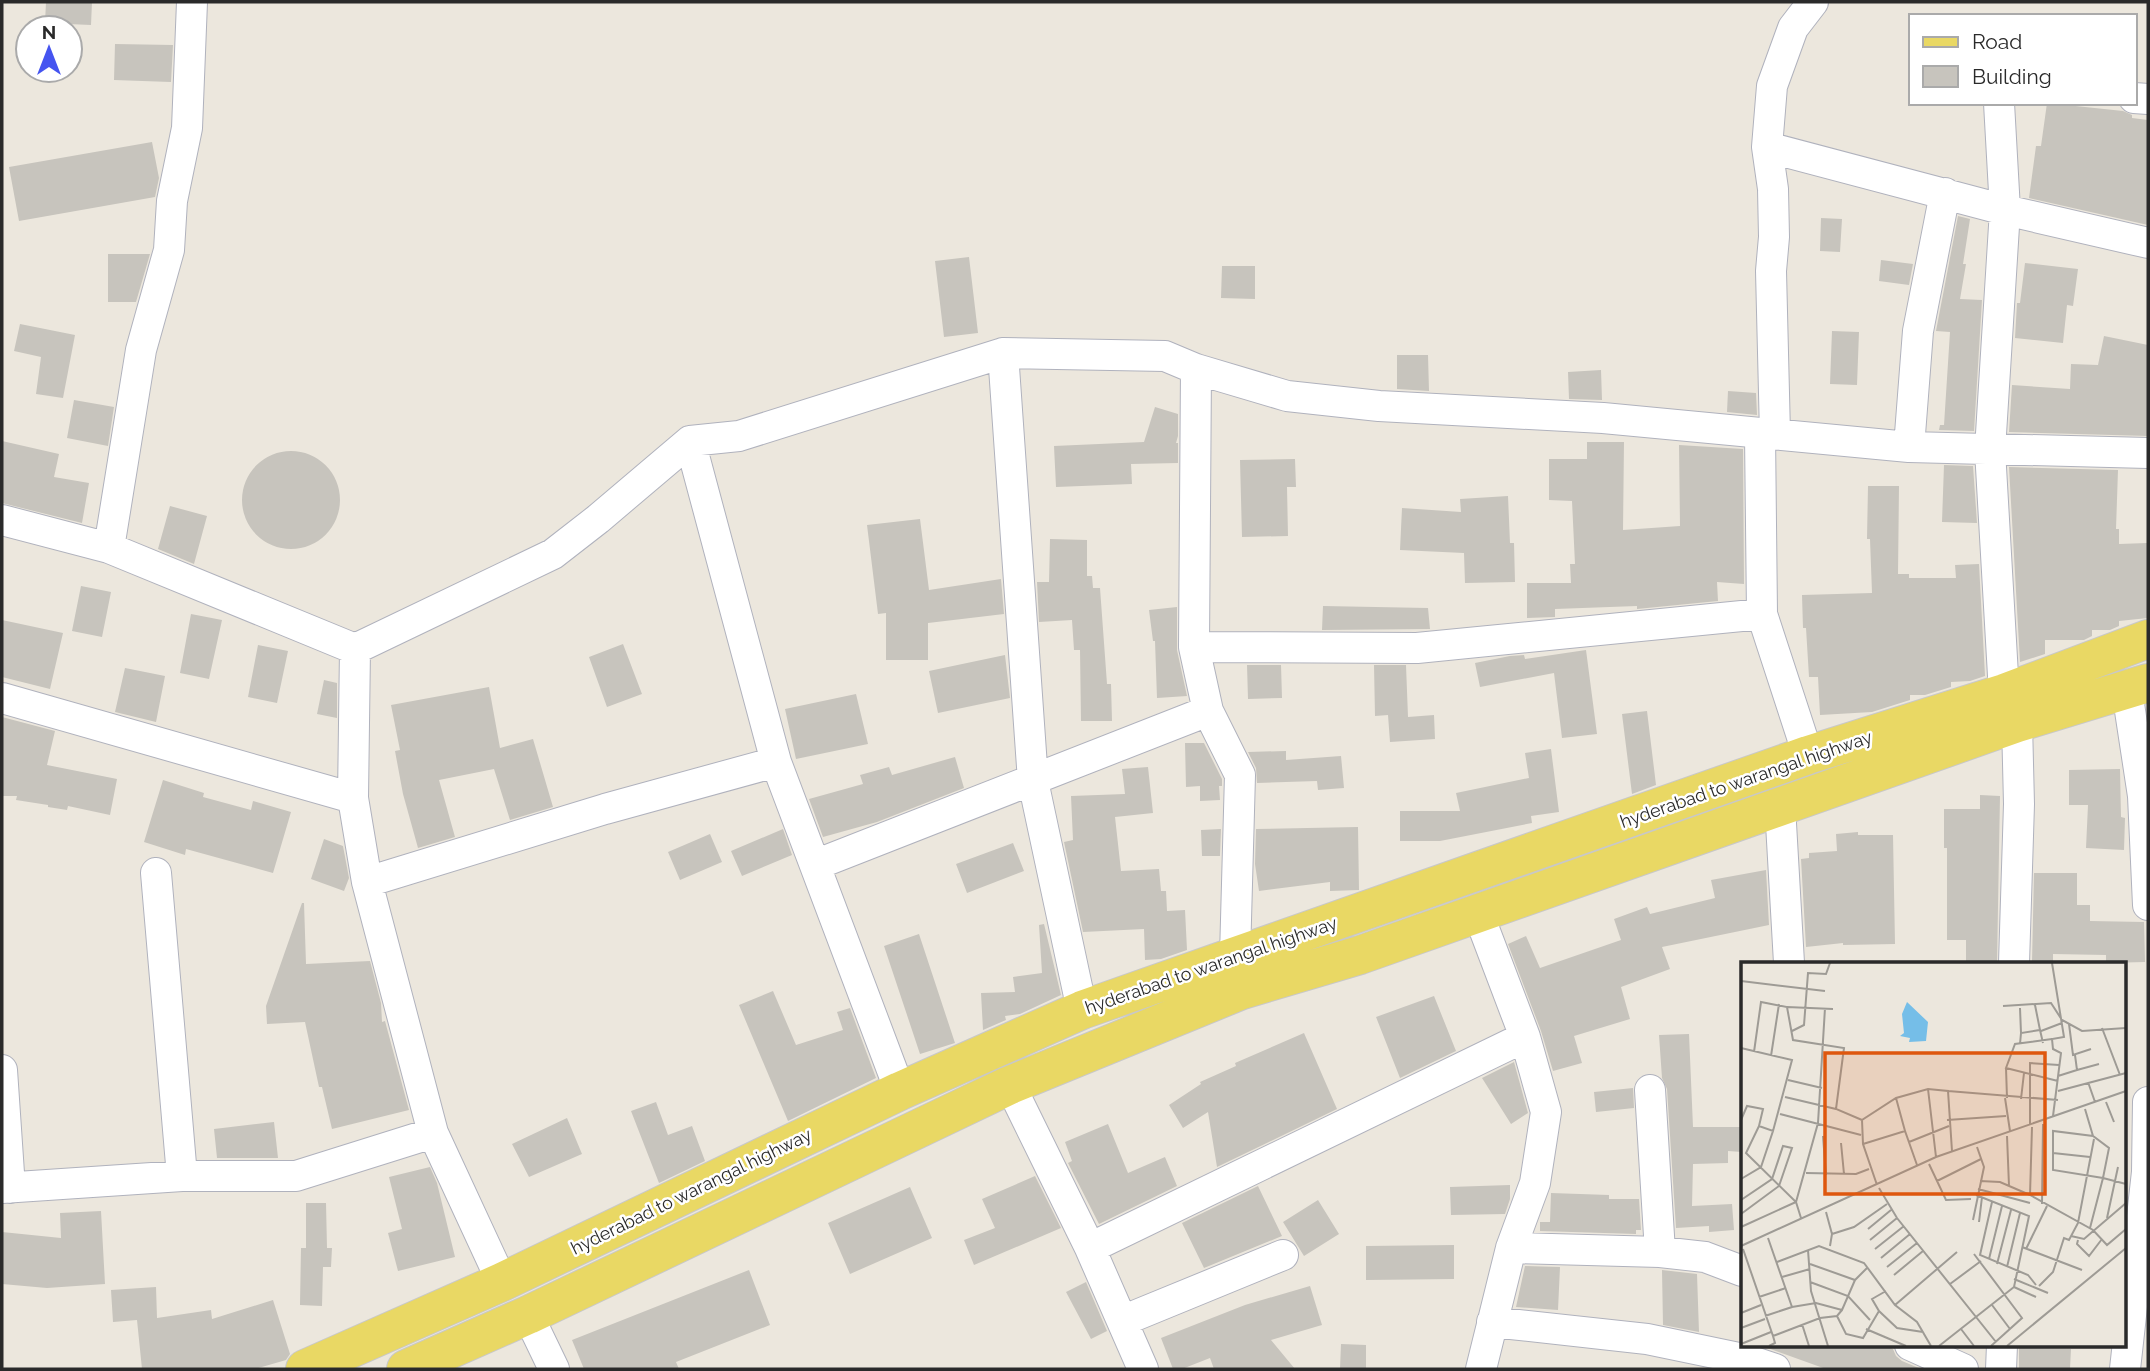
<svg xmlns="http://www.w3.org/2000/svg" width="2150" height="1371" font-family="Raleway,sans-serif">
<rect width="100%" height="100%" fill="#ece7dd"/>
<path fill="#c7c4bd" d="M46 2H92L91 25 45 23Z
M115 44 173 45 171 82 114 80Z
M2047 103 2123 111 2132 115V118L2148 120V225L2029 198 2036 146H2041Z
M152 142 159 178 155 197 19 221 9 167Z
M1958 216 1970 219 1963 264H1966L1960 299 1982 300 1974 431 1939 430 1940 425H1944L1950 332 1936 331Z
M1821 218 1842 219 1840 252 1820 251Z
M108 254H150L136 302H108Z
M969 257 978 333 944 337 935 261Z
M1881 260 1913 264 1909 285 1879 281Z
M2025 263 2078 269 2073 306 2067 305 2063 343 2015 338 2017 303H2020Z
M1222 266H1255V299L1221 298Z
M20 324 75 335 63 398 36 394 41 357 14 351Z
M1832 331 1859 332 1857 385 1830 384Z
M2104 336 2148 345V436L2009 432 2012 385 2070 389 2071 364 2098 365Z
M1397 355H1428L1429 391 1397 389Z
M1601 370 1602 400 1569 399 1568 372Z
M1728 391 1756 393 1757 415 1727 412Z
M74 400 114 407 108 446 67 438Z
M1155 407 1178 414V436L1176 443H1178V463L1131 464 1132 484 1056 487 1054 446 1144 442Z
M2 441 59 454 54 477 89 483 82 523 2 503Z
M1587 442H1624L1623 530 1680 526 1679 445 1743 449 1744 584 1717 582 1718 601 1637 609V606L1555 609V617L1527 618V583H1571L1570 564H1575L1572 501 1549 500V459H1587Z
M242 500a49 49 0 1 1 98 0a49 49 0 1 1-98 0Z
M1295 459 1296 487H1287L1288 536 1242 537 1240 460Z
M1944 465 1973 466 1977 523 1942 522Z
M2009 467 2118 470 2116 529H2119V544L2147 543 2148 618 2119 621V626L2110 630H2092V636L2084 640H2045V654L2020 662Z
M1868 486H1899L1898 574H1909V578H1956L1955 565 1979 564 1985 676 1970 681 1951 682V687L1925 695H1910V700L1872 712 1820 715 1818 677H1809L1806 628H1803L1802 595 1872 593 1870 539H1867Z
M1508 496 1510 543H1514L1515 582 1465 583 1464 553 1400 550 1402 508 1461 512 1460 499Z
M170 506 207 516 194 564 158 549Z
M920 519 929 590 1001 579 1004 614 928 623V660H886V613L878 614 867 525Z
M1050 539 1087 540V576H1092L1093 588H1100L1107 684H1111L1112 721H1081L1080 650H1074L1072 620 1039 622 1037 582H1049Z
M81 586 111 592 102 637 72 631Z
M1323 606 1428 608 1430 629 1322 630Z
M1177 607V650L1187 696 1157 698 1155 641H1153L1149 610Z
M191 614 222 620 209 679 180 673Z
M2 620 63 633 50 689 2 677Z
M623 644 642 694 607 707 589 657Z
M258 645 288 651 277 703 248 697Z
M1586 650 1597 734 1562 738 1554 673 1480 687 1475 663 1510 656 1524 655 1525 659Z
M1005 655 1010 698 938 713 929 671Z
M1247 665H1281L1282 698 1248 699Z
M1374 665H1406L1408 717 1434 715 1435 739 1390 742 1388 715 1375 716Z
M125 668 165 676 156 722 115 712Z
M324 680 337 683V718L317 714Z
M489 687 500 748 533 739 553 807 510 820 494 769 439 780 455 837 418 848 403 794 395 751 400 750 391 705Z
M856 694 868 744 796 759 785 709Z
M1647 711 1656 785 1632 794 1622 714Z
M2 717 55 731 47 765 117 779 110 815 68 806 67 810 48 807V805L16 800 17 796H2Z
M1185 743H1204L1222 779V786H1219L1220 800 1200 801V786L1186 787Z
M1551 749 1559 812 1531 816 1532 823 1440 841H1400V811H1460L1456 793 1529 778 1525 753Z
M1286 751V760L1341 756 1344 788 1318 790 1317 781 1257 783 1256 768 1248 752Z
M955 757 964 788 877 822 823 837 809 799 863 784 860 775 889 767 892 775Z
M1148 767 1153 813 1115 817 1121 871 1159 869 1161 891H1166L1167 911 1185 910 1187 950 1161 959 1145 960 1144 929 1083 932 1064 842 1073 840 1071 796 1125 794 1122 769Z
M2120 769 2121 817 2125 818 2124 850 2086 848 2088 805H2069V770Z
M163 780 204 793 203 797 251 810 253 801 291 812 273 873 186 849 185 855 144 842Z
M1980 795 2000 796 1997 963H1966V940H1947V848H1944V809H1980Z
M1358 827 1359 890 1330 891V882L1259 891 1255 864 1256 829Z
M783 829 792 855 742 876 731 851Z
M1221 829 1220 856H1202L1201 830Z
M1858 832V835H1893L1895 944 1843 945V943L1806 947 1801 859 1809 858V853L1837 851 1836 834Z
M710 834 722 862 680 880 668 852Z
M324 839 343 846 349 878 344 891 311 879Z
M1013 843 1024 871 967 893 956 864Z
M1766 870 1769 925 1662 947 1670 969 1621 987 1630 1019 1574 1036 1582 1063 1553 1071 1541 1031 1508 944 1526 936 1540 968 1621 940 1614 919 1647 907 1650 914 1715 898 1711 880Z
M2034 873H2077V905H2090V921L2144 922 2145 962 2106 963V955L2053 954V962H2032Z
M302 903H304L306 964 370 961 381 1003 382 1022 385 1021 409 1110 332 1129 322 1087H319L305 1022 267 1024 266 1006Z
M1044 924 1061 995 1020 1014 1005 1016 1006 1020 983 1030 981 993 1015 992 1013 977 1042 973 1039 925Z
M919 934 955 1043 920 1054 884 946Z
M773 991 796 1045 843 1030 837 1012 850 1008 876 1078 788 1121 739 1005Z
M1434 996 1456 1051 1400 1078 1376 1017Z
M1304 1033 1337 1109 1217 1167 1208 1112 1183 1128 1169 1105 1201 1084 1200 1082 1236 1066 1235 1063Z
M1689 1034 1693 1127H1742V1152L1728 1151V1163L1693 1164 1692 1206 1732 1204 1734 1230 1709 1232V1226L1676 1228 1667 1089 1662 1078 1659 1035Z
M1514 1062 1528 1113 1511 1124 1482 1078Z
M1633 1088 1634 1108 1596 1112 1594 1092Z
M656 1102 668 1135 692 1126 705 1161 659 1183 631 1111Z
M567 1118 582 1154 529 1177 512 1144Z
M274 1122 278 1158H217L214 1129Z
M1108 1124 1128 1173 1165 1157 1177 1186 1099 1224 1068 1163 1072 1161 1065 1142Z
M430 1167 437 1183 455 1257 398 1271 388 1233 402 1229 389 1177Z
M1035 1176 1061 1228 974 1265 964 1240 995 1228 982 1199Z
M1510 1185V1199L1505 1214 1451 1215 1450 1187Z
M1258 1186 1282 1236 1204 1268 1182 1223Z
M910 1187 932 1238 850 1274 828 1223Z
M1551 1193 1609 1195V1199H1639L1641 1230H1636V1234L1540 1231V1222H1550Z
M1318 1200 1339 1234 1304 1256 1283 1222Z
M306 1203H326L327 1248H332L331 1267H323L322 1306 300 1305 301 1248H306Z
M101 1211 105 1284 47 1288 2 1284V1232L61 1238 60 1213Z
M1454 1245V1279L1366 1280V1246Z
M1525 1266 1560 1267 1558 1310 1516 1307Z
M749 1270 770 1325 676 1362 679 1369H584L572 1340Z
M1662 1270 1697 1274 1699 1332 1663 1325Z
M1086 1282 1107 1331 1091 1339 1066 1292Z
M1310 1286 1322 1325 1271 1340 1295 1369H1214L1210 1358 1182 1369H1173L1161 1338 1245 1305Z
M156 1287 157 1318 211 1310 212 1319 273 1300 290 1354 286 1360 255 1369H142L137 1320 113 1322 111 1290Z
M1341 1344 1366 1345V1369H1340Z
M1765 1345H1884L1893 1349 1896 1356 1902 1361 1921 1369H1826L1765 1347Z
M2019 1348 2071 1349 2070 1369H2019Z"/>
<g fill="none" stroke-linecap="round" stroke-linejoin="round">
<defs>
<path id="street" d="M192 2 187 128 172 201 169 250 141 350 109 548 355 649
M1813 2 1793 28 1772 86 1767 147 2005 210 2148 243
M2134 98 2148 99
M1999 103 2005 210 1990 450 2004 693
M1767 147 1773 189 1774 237 1771 271 1775 434
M1003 353 1033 781 1082 1010
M1196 369 1287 396 1379 406 1603 418 1909 447 2148 453
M1760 434 1762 614 1808 755
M690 441 776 762
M1909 447 1918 331 1945 193
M2 520 109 548
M1194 647 1417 648 1762 614
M2127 691 2143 796 2148 905
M2 698 353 798
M1780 806 1789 963
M815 865 1208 711
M156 873 182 1176
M367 882 605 809 776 762 900 1091
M1478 913 1525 1037 1546 1112 1535 1183 1511 1248 1481 1369
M2014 963 2019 804 2017 723
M2 1070 10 1188
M1010 1085 1090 1248 1143 1369
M1650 1090 1660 1252
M2 1188 182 1176H296L433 1133
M1090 1248 1525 1037
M1511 1248 1660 1252 1705 1257 1742 1271
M502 1282 433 1133 367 882 353 798 355 649 553 554 598 519 690 441 739 436 1003 353 1165 356 1196 369 1194 647 1208 711 1240 775 1235 956
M528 1315 554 1369
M1122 1321 1283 1255
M1492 1322 1647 1339 1748 1360 1775 1369
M1910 1345 1963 1369
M2001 1369 2002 1345
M2125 1369 2147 1172 2148 1102"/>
<path id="primary" d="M305 1369 502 1282 900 1091 1082 1010 1808 755 2004 693 2148 639
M406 1369 528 1315 1010 1085 1242 990 1360 955 2017 723 2148 683"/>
</defs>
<use href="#street" stroke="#b0b2bd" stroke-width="32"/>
<use href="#primary" stroke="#c8c8c8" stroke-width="40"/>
<use href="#street" stroke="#fff" stroke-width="30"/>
<use href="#primary" stroke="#e9d864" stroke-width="38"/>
</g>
<g text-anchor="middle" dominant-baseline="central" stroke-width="5" stroke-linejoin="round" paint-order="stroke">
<g font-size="18" fill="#2a2a2a" stroke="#fff">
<text transform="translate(1746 779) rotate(-19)">hyderabad to warangal highway</text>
<text transform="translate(1211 965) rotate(-19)">hyderabad to warangal highway</text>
<text transform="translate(691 1191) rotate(-26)">hyderabad to warangal highway</text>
</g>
</g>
<g transform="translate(1741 962)">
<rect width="385" height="385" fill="#ece7dd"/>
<path d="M166 40 187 60 185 79 168 80 169 76 159 74 163 71 161 52Z" fill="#75bee8"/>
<path fill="none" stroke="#9e9b95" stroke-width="2" d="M311 1 323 75 311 77 312 87 320 91 312 154M0 19 84 29M294 43 299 68M262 44 310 41 321 58 341 69 385 66M46 45 92 47M279 46 280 71M328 62 332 93 350 87M361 66 379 113M51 69 63 63 67 11 85 12 89 1M300 69 321 61M311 77 274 82 265 106 317 119M279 82 280 71 299 68 302 81M0 86 51 98 32 169 18 164 5 191 55 240 60 256M13 90 20 40 46 45 52 78 103 86 95 147 121 158M30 94 38 42M265 106 266 136M336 108 358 102M317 114 336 108 334 93M47 118 81 126M347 120 354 140M187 127 195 195M207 129 317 138M317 129 385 111M44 135 95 147M155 136 164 169M264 136 269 169M280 137 283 111M365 140 373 160M344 147 352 174M39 152 120 173M0 158 6 144 22 147 18 164M206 158 265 154M289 162V101L318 103M82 174 85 213M266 174 268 224M168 180 208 164M100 181 103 212M122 182 164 169 176 203M312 191 349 195M188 202 205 238 230 237M65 211 115 212 128 207M0 217 20 205 32 169M196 219 240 197M239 219 259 220 289 233 352 268 366 283 385 267M136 223 122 182 121 158 155 136 187 127 207 129 211 189M138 226 156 256 255 380M237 227 289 241M289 233 291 165M0 238 31 217 42 184 51 186 38 224 0 252M251 240 239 293 287 313 295 323M301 242 302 162M85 250 91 272 89 284M366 256 377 205M232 258 243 205 236 185M238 260 241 235M0 265 55 240 77 161 84 46M349 266 362 216 368 186 352 174 312 169V208L362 216 385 222M127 267 150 248M91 272 113 265 146 242M330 274 343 277 385 241M129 278 156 256M337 278 336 282 348 294 361 277M0 284 195 195 385 129M281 285 341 308M2 287 32 374 34 381 28 384M134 287 163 264M285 287 306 244M67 288 70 329 87 384M233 292 281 356 250 384M140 296 169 272M248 297 261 244M36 300 78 284 123 301 154 343 176 360 190 384M69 302 114 318 127 305M256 302 270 248M146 305 176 281M266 305 279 251M153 313 182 289M41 315 69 307M273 317 307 331M69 320 107 334 129 358M209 322 240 299M298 324 312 310 323 276 328 278 337 261 353 177M273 325 295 335M145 329 131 337 138 349 156 366 182 370M18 335 45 326M154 343 216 290M251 343 269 367M51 345 75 341 101 348 114 318M0 351 20 343M24 354 51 345 27 276M96 354 105 372 122 376 138 349M61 362 68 384M0 366 24 357M125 367 165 384M220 367 233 384M32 374 79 356 96 354 101 348M0 382 30 370M198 384 273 325 288 254 235 233M266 384 385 286"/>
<path fill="#de570e" fill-opacity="0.15" stroke="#de570e" stroke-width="3.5" d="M84 91H304V232H84Z"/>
<rect width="385" height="385" fill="none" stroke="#2a2a2a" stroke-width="3.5"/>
</g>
<rect width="2150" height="1371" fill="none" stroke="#2a2a2a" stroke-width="7"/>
<rect x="1909" y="14" width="228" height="91" fill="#ffffff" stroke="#aaaaaa" stroke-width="2"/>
<rect x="1923" y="37" width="35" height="10" fill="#e9d864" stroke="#aaaaaa" stroke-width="2"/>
<text x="1972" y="49" font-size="21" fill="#2a2a2a">Road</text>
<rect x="1923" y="66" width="35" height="21" fill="#c7c4bd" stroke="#aaaaaa" stroke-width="2"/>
<text x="1972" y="84" font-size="21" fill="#2a2a2a">Building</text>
<g transform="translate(49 49)"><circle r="33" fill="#ffffff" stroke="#aaaaaa" stroke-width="2"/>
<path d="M0-5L12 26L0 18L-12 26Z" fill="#4554f0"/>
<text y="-10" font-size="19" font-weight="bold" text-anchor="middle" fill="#2a2a2a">N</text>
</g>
</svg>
